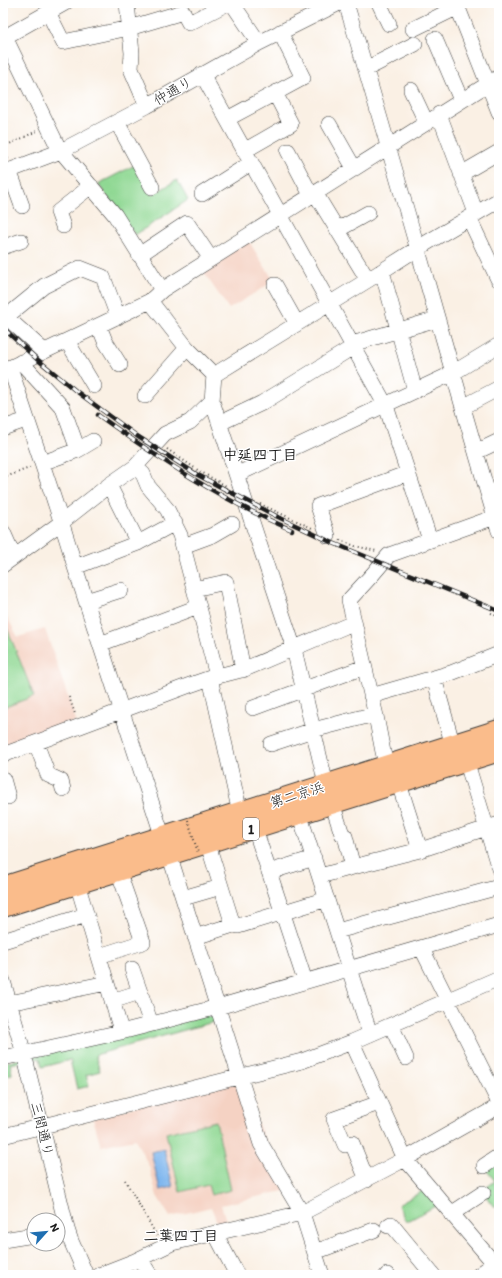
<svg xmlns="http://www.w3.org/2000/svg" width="502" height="1278" font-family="Itim,'Klee One',sans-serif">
<rect width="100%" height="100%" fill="#fff"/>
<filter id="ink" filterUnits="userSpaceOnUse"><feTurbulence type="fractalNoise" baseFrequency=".025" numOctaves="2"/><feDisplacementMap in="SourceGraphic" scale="8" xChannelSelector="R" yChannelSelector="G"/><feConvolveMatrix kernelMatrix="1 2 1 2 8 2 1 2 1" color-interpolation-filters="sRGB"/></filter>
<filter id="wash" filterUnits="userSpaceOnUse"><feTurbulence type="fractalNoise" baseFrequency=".012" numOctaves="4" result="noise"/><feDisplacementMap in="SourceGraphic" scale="16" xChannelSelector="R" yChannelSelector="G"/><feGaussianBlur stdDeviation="0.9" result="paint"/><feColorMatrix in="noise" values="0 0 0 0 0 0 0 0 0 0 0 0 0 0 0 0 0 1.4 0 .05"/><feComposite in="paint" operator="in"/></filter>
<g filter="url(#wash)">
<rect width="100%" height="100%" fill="#faf0e4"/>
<path fill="#f5d2c3" d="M248 240 274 281 229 309 202 270Z
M3 610 18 637 45 629 76 721 3 751Z
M238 1080 288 1190 221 1205 227 1223 218 1225 211 1207 170 1217 157 1196 149 1166 135 1139 101 1146 93 1118Z"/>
<path fill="#8fd893" stroke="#567a58" d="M135 165 152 195 177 180 188 200 135 235 98 184Z
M3 618 34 696 3 708Z
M215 1013 217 1021 95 1055 100 1071 86 1075 89 1086 77 1089 70 1060 42 1067 40 1058 10 1064 12 1074 3 1076V1063Z
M216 1121 231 1190 211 1195 208 1185 180 1192 166 1133Z
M499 1159V1204L494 1207 482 1191 495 1181 485 1168Z
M426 1189 439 1204 406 1222 398 1205Z"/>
<path fill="#7eb6ee" stroke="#4d6985" d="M164 1149 173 1187 160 1190 151 1152Z"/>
</g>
<g filter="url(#ink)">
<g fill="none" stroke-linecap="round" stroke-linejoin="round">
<defs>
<path id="minor" d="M127 3 132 53 131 69 147 106
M232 3 259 43
M346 3C399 179 447 356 499 531
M379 3 389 24
M456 3 499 112
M48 12 63 42 129 28 183 12 189 23 228 3
M413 29 458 7
M3 33 60 151
M3 38 65 3
M435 39 461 100
M366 69 415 44
M202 74 386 406 430 540
M411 90 426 122
M439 114 476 213
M227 119 303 78 280 32
M117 122 152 187
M329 124 354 168
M61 151 115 215 162 290
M244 151 291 124 275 93
M288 151 311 195
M9 170 22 206
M3 173 61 151 147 106 259 43 339 3
M461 174 499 152
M315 193 368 280
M202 194 251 163
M469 218 498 279
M63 226 58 212 91 186
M335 226 343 227 368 213
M3 247 21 241
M139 255 187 223 211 259
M382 271 415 391
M275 285 297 324
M150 301 187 348 214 375
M3 314 44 351
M6 317 44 286 80 268 103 277 118 317
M99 326 105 341 120 365
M67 341 94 386
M352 344 437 319
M21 362 63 408 78 450
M10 367C31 434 56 500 75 567L163 838
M3 371 150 301 162 290 499 77
M145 396 187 348
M212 401 294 649 324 776
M463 407 499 388
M220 423 262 403 353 347
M3 428 26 420
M476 452 499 441
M42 463 78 450 93 441
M135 467 143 474 148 486 167 509 180 535 217 676
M237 474 240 473 453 373 499 345
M109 485 138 543
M3 532 14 557
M328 536 318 506 408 473
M183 546 213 535 232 524
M3 565 62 522 109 485 135 467 144 457 165 434 190 422 212 401 214 375 368 280 418 248 499 200
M75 567 138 543 175 523
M194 589 226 582 243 670
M86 601 121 590
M100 644 198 607
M210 678 240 813
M434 678 453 746
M371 696 451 673 499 654
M253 708 364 667
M36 743 48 775 61 781 63 789
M271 744 313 730 375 714
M3 755 190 685 210 678 245 669 353 623
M466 760 499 869
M387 767 383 752 376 716 349 600 372 575 389 555 495 517
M3 779 8 797
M401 790 420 850
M332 803 342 834 345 836 353 867
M299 813 370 1034
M257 835 305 981
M169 854 261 1144 302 1213 322 1275
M269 872 314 858
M320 876 353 867 420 850 499 824
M77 883 120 1027
M183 898 221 887
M233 925 238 926 327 899
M337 931 499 887
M195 937 233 925 210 851
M3 941 86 915
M422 949 499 1103
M99 956 143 942 121 879
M132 969 149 1018
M3 981 24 1054 67 1229 71 1241 86 1275
M112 1001 140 992
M9 1003 107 983
M391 1025 406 1058
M352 1042 405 1159 499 1269
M3 1058 121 1032 218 1007 499 925
M3 1136 302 1061 352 1042 499 978
M484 1166 499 1156
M367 1180 352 1143 345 1145 334 1119 379 1103
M451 1214 483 1193
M388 1226 391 1224 433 1275
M215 1233 237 1275
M3 1240 34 1235
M315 1252 374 1230
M140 1259 150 1275
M99 1275 135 1261 172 1243 302 1213 405 1159 499 1106
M387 1275H388
M479 1275 499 1260"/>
<path id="highway" d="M3 888 499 731
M3 906 499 750"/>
</defs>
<use href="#minor" stroke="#3d3c3a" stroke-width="16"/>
<use href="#highway" stroke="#3d3c3a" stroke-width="24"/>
<path stroke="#3d3c3a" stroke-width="2" stroke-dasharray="1 3" stroke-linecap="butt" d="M3 147 37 131
M3 147 8 159
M167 449 199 471 228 487
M3 478 32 467
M260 504 312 528
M340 540 355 546 376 551
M491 613 499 617
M69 697 75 714
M125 1180 157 1236"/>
<use href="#minor" stroke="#fff" stroke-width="15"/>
<use href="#highway" stroke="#fabc8b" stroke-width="22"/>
<defs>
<path id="rail" d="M3 328 38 360 76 391 137 436 196 474 276 516 333 543 499 611
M98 415C159 459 223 501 292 530"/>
</defs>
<use href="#rail" stroke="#1c1c1c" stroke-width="4.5"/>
<use href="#rail" stroke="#fff" stroke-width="3" stroke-dasharray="9" stroke-linecap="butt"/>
<path stroke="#3d3c3a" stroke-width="2" stroke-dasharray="1 3" stroke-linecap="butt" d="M188 820 198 853"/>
</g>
</g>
<g text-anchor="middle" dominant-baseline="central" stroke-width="3" stroke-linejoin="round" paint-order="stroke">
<rect fill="#fff" stroke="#606060" stroke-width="1" x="243" y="818" width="16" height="22" rx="3"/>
<g font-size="13" font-weight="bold" fill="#1c1c1c">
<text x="251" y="829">1</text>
</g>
<g font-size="14" fill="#1c1c1c" stroke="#fff">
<text transform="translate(173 91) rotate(-30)">仲通り</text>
<text transform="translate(297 795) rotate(-18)">第二京浜</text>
<text transform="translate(42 1129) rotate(76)">三間通り</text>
</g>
<g font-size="15" font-weight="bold" fill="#1c1c1c" stroke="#fff">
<text x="260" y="455">中延四丁目</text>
<text x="181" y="1236">二葉四丁目</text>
</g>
</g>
<rect width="502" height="1278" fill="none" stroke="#fff" stroke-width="16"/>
<g transform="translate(46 1232) rotate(63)"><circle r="19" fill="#ffffff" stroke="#a4a4a4"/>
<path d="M0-3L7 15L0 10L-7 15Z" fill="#1f6fb2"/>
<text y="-6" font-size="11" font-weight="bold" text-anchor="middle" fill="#1c1c1c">N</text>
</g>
</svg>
